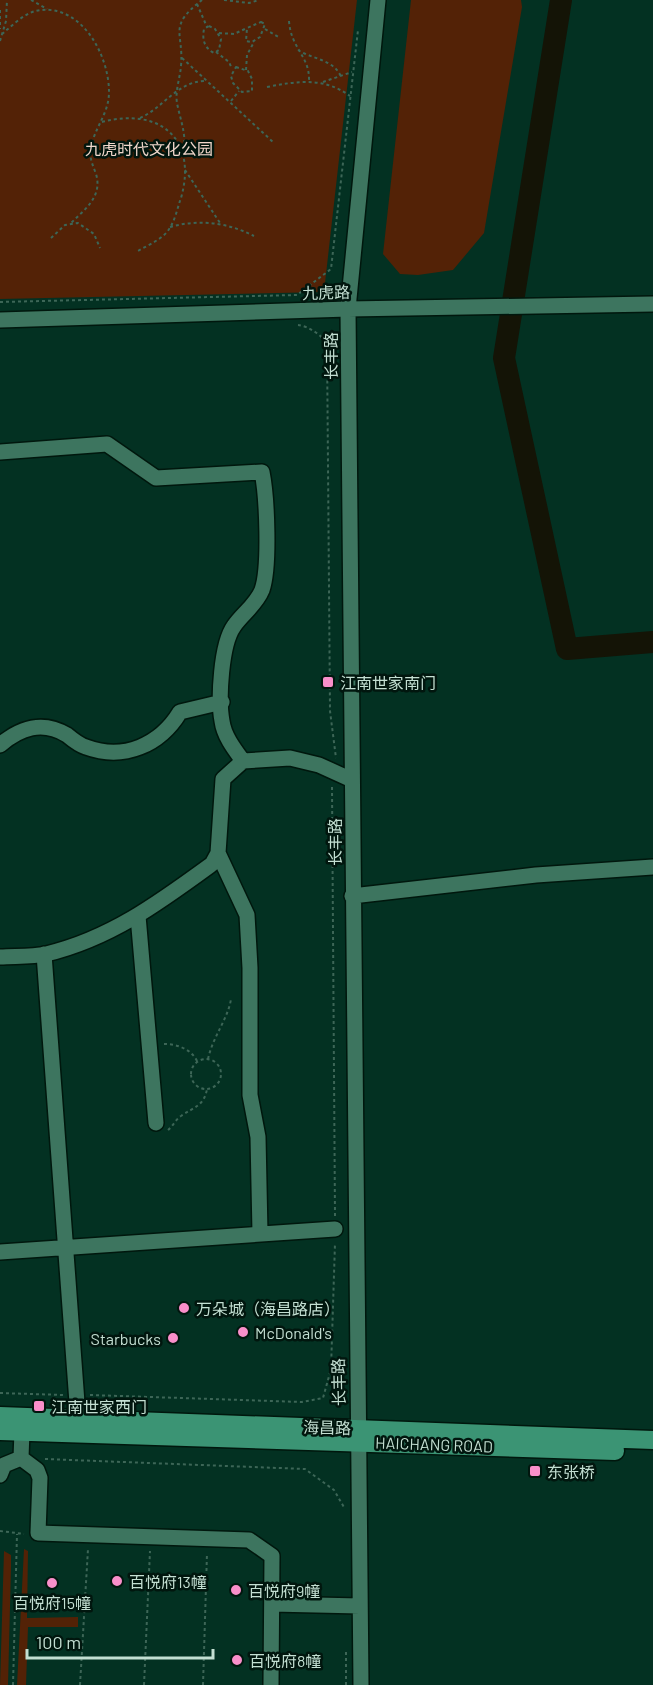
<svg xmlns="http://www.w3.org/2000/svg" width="653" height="1685" font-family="Barlow,'Noto Sans SC',sans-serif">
<rect width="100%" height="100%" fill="#033122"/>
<path fill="#532206" d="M0 0H357L324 292 0 299Z
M411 0H521L522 7 484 233 453 270 418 275 400 274 383 254Z
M24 1549 28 1551 27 1618 78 1617V1627H28L26 1685H17Z
M4 1551 11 1555V1567L8 1685H0Z"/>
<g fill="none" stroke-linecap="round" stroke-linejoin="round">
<path stroke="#141406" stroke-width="22" d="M561 0 504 358 567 649 653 642"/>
<defs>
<path id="minor" d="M0 320 348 309 653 304
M0 452 107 444 156 478 262 472C267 497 270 567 262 590 256 605 242 614 234 626 221 644 218 699 222 721 224 736 234 749 243 761
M0 745C20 728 42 720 67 735 73 740 79 745 86 747 124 761 160 745 180 712L222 702
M218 853 247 915 250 968V1095L258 1137 260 1233
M352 896 536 875 653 867
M138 916 156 1123
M44 954 79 1430
M0 957C15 956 32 957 46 954 110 939 160 902 212 864L218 853 223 779 243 761 290 758 319 765 352 780
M0 1252 335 1229
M21 1458 37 1470 40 1478 38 1533 249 1540 272 1556 271 1685
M0 1475 4 1465 21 1458 22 1431
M272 1604 360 1606
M361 1685 348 309 378 0"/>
<path id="major" d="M0 1416 653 1440
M0 1431 615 1451"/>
</defs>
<use href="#minor" stroke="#00170d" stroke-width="18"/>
<use href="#major" stroke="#00170d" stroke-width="21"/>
<path stroke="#3d6657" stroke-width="2" stroke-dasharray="3 3" stroke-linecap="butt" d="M31 0 47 9
M224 0 249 3 259 0
M197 4 207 27
M0 10V29
M289 21C291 49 310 56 309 81
M261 22 265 24 260 37 252 42 246 41 247 28Z
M209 26 215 29 221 39 219 50 214 53C204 48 202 39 204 29Z
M265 29 280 38
M219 33 234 34 247 28
M2 34C13 25 26 11 41 10 83 6 109 56 109 92 109 114 94 128 91 148 89 159 93 165 96 174 103 197 84 210 70 224
M0 41 6 21 7 0
M298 50C312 59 335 60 341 77
M216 52 229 62 232 69
M182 58 273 142
M236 67 248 71 252 79V91L242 92 233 83 231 76Z
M246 70 247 55 254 42
M323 82 352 72
M267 87C297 81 324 77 350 96
M231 101 239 91
M140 118C163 108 177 82 204 81
M102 122C159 107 198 138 181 198 177 209 175 222 167 232 159 241 146 246 136 252
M184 149C186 132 180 119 177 103 175 91 180 78 181 66 184 32 167 27 202 0
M185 170 220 223
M170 227C199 219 226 222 254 236
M51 238 65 225 78 223 94 234 100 248
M0 302 297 295 331 269 358 30
M298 325C308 326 322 335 327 344L330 711 336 758
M332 787 335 1216
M164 1044C177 1044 191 1049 197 1061
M191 1074a15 15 0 1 1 30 0a15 15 0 1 1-30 0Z
M208 1059C213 1036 228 1019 231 999
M168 1130C173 1126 176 1119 181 1116 194 1107 204 1106 207 1089
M0 1393 63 1395
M90 1395 302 1402 323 1398 331 1369 335 1243
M45 1459 305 1469 334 1490 345 1509
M0 1531 24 1534
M13 1685 17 1534
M80 1685 88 1549
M144 1685 150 1551
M203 1685 207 1553
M346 1685V1650"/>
<use href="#minor" stroke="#3d755f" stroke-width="15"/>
<use href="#major" stroke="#3b9474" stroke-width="18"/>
</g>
<g fill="#f98fca" stroke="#01160e" stroke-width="2">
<rect x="322" y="676" width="12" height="12" rx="3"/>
<circle cx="184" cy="1308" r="6"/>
<circle cx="243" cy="1332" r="6"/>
<circle cx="173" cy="1338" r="6"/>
<rect x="33" y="1400" width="12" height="12" rx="3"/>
<rect x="529" y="1465" width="12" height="12" rx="3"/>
<circle cx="117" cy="1581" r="6"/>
<circle cx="52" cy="1583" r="6"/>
<circle cx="236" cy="1590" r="6"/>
<circle cx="237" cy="1660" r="6"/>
</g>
<g text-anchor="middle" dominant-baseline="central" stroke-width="5" stroke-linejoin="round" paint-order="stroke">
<g font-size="16" fill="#f0d6ca" stroke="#01160e">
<text x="149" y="148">九虎时代文化公园</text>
</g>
<g font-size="16" fill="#c3dfd2" stroke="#01160e">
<text transform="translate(326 292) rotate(-2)">九虎路</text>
<text transform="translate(330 356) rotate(-90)">长丰路</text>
<text transform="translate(334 842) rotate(-90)">长丰路</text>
<text transform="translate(338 1382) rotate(-91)">长丰路</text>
<text transform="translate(327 1427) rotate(1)">海昌路</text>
<text transform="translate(434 1444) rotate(2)">HAICHANG ROAD</text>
</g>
<g font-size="16" fill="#c3dfd2" stroke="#01160e" text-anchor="start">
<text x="340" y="682">江南世家南门</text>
<text x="196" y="1308">万朵城（海昌路店）</text>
<text x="255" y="1332">McDonald's</text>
<text x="161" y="1338" text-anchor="end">Starbucks</text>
<text x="51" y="1406">江南世家西门</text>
<text x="547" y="1471">东张桥</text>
<text x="129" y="1581">百悦府13幢</text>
<text x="248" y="1590">百悦府9幢</text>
<text x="52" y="1602" text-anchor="middle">百悦府15幢</text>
<text x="249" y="1660">百悦府8幢</text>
</g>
</g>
<path d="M27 1649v9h186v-9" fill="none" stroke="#c3dfd2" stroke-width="3"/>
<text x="36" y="1649" font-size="18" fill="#c3dfd2" stroke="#01160e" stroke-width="4.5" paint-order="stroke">100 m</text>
</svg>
